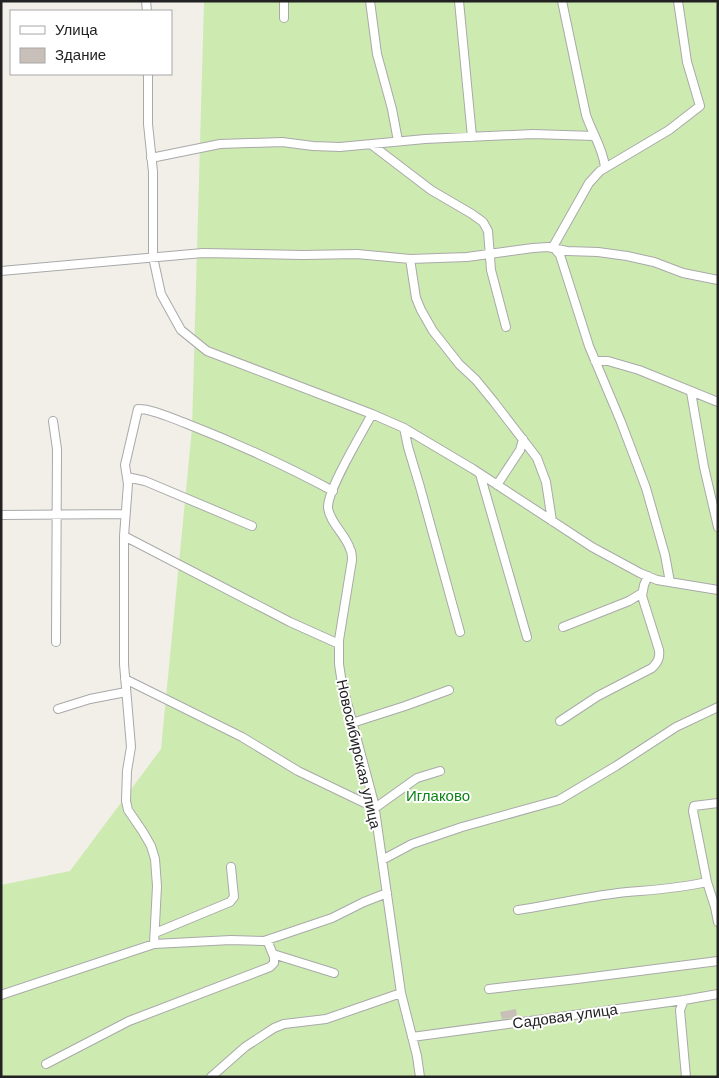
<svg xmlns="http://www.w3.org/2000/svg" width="719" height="1078" font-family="Arial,sans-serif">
<rect width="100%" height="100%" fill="#f2efe9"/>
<path fill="#cdebb0" d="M204 1H718V1077H1V885L70 871 161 749 192 428Z"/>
<path fill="#c7bfb8" d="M516 1009 517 1017 502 1019 500 1012Z"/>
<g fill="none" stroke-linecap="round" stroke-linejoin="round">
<defs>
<path id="street" d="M146 1 147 11
M370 1 377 54 392 109 398 141
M459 1 472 137
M562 1 586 115C592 133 603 148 605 167
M284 18V1
M148 74V124L153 172V257L161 294 181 330 207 351 372 414 404 428 473 469 592 547 640 573 657 580 718 590
M372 145 431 190 472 214 483 222 488 231 491 270 506 327
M151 158 220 144 282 142 313 146 340 147 425 139 533 134 594 136
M410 259 416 298 421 310 433 331 459 364 476 380 494 402 537 458 546 482 552 521
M1 271 203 253 303 255 357 254 410 259 467 257 533 248 548 247 567 251 598 252 627 256 654 262 683 273 718 280
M595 361H608L639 370 718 402
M691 392 704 467 718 527
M372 414C362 433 327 490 328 508 330 523 346 535 350 549 352 552 352 557 352 560L339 640V664L342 684 374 803 401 993 417 1056 420 1077
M53 421 57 449 56 642
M404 428 408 447 420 487 460 632
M480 474 527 637
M127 477 145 481 252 526
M497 485 520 450 523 439
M1 515 125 514
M124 536 290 622 339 644
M670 582 665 555 646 488 621 422 589 346 560 255 554 248V245L589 183 600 171 669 130 700 106 687 62 678 1
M563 627 629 601 642 593
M125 679 242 737 298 771 375 808 417 778 440 771
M58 709 90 699 126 692
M560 721 598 696 652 668C658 662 660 658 659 650L642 596 644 585 648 576
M352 723 405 706 449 690
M718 803 694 806 693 811 707 882 715 907 718 922
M382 860 412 844 462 827 559 800 616 766 676 727 718 707
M518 910C552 905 585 897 618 893 648 890 677 889 707 882
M155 933 230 902 234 897 231 867
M154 944 157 886 155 859 151 846 143 832 128 810 126 801 127 771 131 747 124 664V536L128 484 125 465 138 409C153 409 171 418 185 423 236 443 285 465 333 491
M273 954 334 973
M489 989 577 979 718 961
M1 995 154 944 231 940 264 941 332 918 364 902 387 893
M684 1000 680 1010 686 1077
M412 1037 684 1000 718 994
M46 1064 129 1021 270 967 274 963V957L267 940
M211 1077 245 1047 274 1028 284 1024 326 1019 401 993"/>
</defs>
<use href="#street" stroke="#a9a9a9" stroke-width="10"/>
<use href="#street" stroke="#fff" stroke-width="8"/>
</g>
<g text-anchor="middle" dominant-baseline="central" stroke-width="4" stroke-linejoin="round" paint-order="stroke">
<g font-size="15" fill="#222" stroke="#fff">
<text transform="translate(359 754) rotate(77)">Новосибирская улица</text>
<text transform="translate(565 1016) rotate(-8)">Садовая улица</text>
</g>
<g font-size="15" fill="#0c8416" stroke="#fff">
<text x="438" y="795">Иглаково</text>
</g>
</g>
<rect width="719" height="1078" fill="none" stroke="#222222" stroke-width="5"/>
<rect x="10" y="10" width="162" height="65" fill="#ffffff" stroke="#a7a7a7"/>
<rect x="20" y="26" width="25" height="8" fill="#ffffff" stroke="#a7a7a7"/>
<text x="55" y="35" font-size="15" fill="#222222">Улица</text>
<rect x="20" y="48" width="25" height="15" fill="#c7bfb8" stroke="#a7a7a7"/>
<text x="55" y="60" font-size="15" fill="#222222">Здание</text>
</svg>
